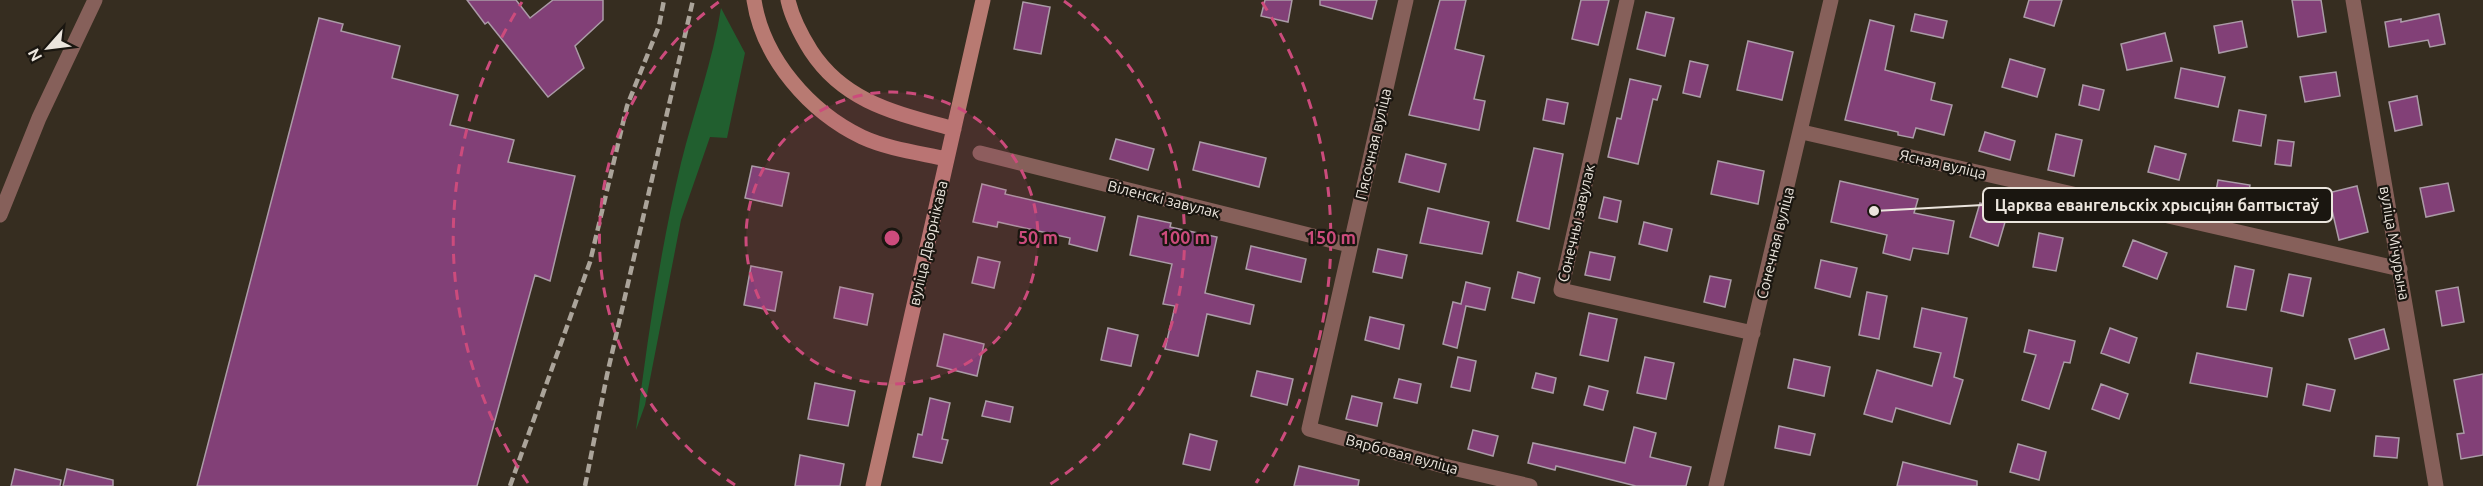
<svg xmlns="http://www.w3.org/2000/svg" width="2483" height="486" font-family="Ubuntu,sans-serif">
<rect width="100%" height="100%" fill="#362d20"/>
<path fill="#215f2f" d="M721 8 745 53 727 138 710 137 681 220 645 405 636 430C647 341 660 251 681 163 694 111 713 61 721 8Z"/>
<path fill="#824077" stroke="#ab9ba7" stroke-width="1.5" d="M467 0H516L530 18 553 0H603V20L575 46 584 68 548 97 488 22 485 24Z
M1265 0H1292L1288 22 1261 16Z
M1320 0H1377L1372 19 1320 5Z
M1440 0H1466L1455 49 1484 56 1474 99 1485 101 1479 130 1409 115Z
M1581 0H1609L1598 45 1572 39Z
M2029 0H2062L2054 26 2024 17Z
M2292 0H2321L2326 32 2298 37Z
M1023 2 1050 7 1041 54 1014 49Z
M1646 12 1674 18 1665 56 1637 49Z
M1915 14 1947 21 1943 38 1911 31Z
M2439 14 2445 44 2430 47 2428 40 2389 47 2385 22 2401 19V22Z
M319 18 343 24 341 31 400 46 392 78 458 95 450 125 514 140 508 162 575 176 550 281 535 275 477 486H197Z
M1870 20 1894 26 1885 70 1935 83 1931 100 1952 105 1944 135 1916 128 1913 138 1898 135V132L1845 120Z
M2242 21 2247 47 2219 53 2214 26Z
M2165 33 2172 61 2127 70 2121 44Z
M1748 41 1793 52 1782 100 1737 90Z
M2010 59 2045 69 2037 97 2002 87Z
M1690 61 1708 65 1700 97 1683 93Z
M2181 68 2225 77 2218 107 2175 98Z
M2336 72 2340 96 2305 102 2300 77Z
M1630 79 1661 86 1657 100 1653 99 1638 164 1608 157 1617 118 1621 119Z
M2083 85 2104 90 2099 110 2079 105Z
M2417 96 2422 125 2395 131 2389 102Z
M1547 99 1568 103 1564 124 1543 120Z
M2239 110 2266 115 2261 146 2233 141Z
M1985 132 2015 141 2010 160 1979 151Z
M2056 134 2082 140 2074 176 2048 170Z
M1116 139 1154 149 1148 170 1110 159Z
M2278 140 2294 142 2291 166 2275 164Z
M1200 142 1266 158 1259 187 1193 170Z
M2155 146 2186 154 2179 180 2148 172Z
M1534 148 1563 154 1549 229 1517 221Z
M1406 154 1446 164 1439 192 1399 182Z
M1718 161 1764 171 1758 204 1711 194Z
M752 166 789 173 782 206 745 198Z
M2218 180 2250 185 2244 220 2212 214Z
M1840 181 1918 199 1914 213 1954 221 1948 254 1913 248 1910 260 1883 253 1887 235 1831 222Z
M2448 183 2454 211 2426 217 2420 188Z
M982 184 1006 190 1005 194 1105 217 1097 251 1069 244 1070 238 998 222 997 227 973 222Z
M2357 186 2368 232 2339 240 2328 193Z
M1604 197 1621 201 1617 222 1599 218Z
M1980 203 2008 212 1998 246 1970 237Z
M1428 208 1489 222 1482 254 1420 243Z
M1138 216 1171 223 1170 227 1217 237 1205 293 1254 305 1250 324 1207 314 1198 356 1165 349 1175 306 1163 304 1172 264 1130 255Z
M1644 222 1672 229 1667 251 1639 244Z
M2039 233 2063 238 2056 271 2033 267Z
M2133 240 2167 253 2157 279 2123 266Z
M1251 246 1306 259 1301 282 1246 269Z
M1378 249 1407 255 1402 278 1373 272Z
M1590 252 1615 257 1610 280 1585 275Z
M978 257 1000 262 994 288 972 283Z
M1821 260 1857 268 1850 297 1815 288Z
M751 266 782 272 775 311 744 305Z
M2235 266 2254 270 2246 310 2227 307Z
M1518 272 1540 278 1534 303 1512 298Z
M2289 274 2311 278 2303 316 2281 311Z
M1710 276 1731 280 1725 307 1704 302Z
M1466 282 1490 288 1485 310 1466 306 1457 348 1443 344 1453 302 1461 304Z
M840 287 873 294 867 325 834 318Z
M2458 287 2464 322 2442 326 2436 291Z
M1867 292 1887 296 1879 339 1859 335Z
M1922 308 1967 318 1954 377 1963 380 1950 424 1896 408 1892 422 1864 414 1877 370 1932 386 1941 353 1914 347Z
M1589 313 1617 319 1608 361 1580 355Z
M1370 317 1404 325 1399 349 1365 340Z
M1108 328 1138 335 1131 366 1101 360Z
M2110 328 2137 338 2129 363 2101 353Z
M2384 329 2389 349 2355 359 2349 339Z
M2029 330 2075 341 2070 363 2064 362 2049 409 2022 400 2036 355 2024 352Z
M944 334 984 344 977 376 937 366Z
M2197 353 2272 368 2267 397 2190 383Z
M1458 357 1476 361 1470 391 1451 387Z
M1645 357 1674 363 1666 399 1637 393Z
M1794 359 1830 367 1824 396 1788 388Z
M1257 371 1293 379 1287 405 1251 396Z
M1536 373 1556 378 1553 393 1532 388Z
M2483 374V455L2461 459 2457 434 2464 433 2454 380Z
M1399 379 1421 384 1417 403 1394 398Z
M815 383 855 391 848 426 808 419Z
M2101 384 2128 394 2119 419 2092 409Z
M2307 384 2335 390 2330 411 2303 405Z
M1589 386 1608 391 1603 410 1584 405Z
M1352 396 1382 403 1377 426 1346 419Z
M930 398 950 403 942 439 948 440 942 463 913 457 918 434 922 435Z
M986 401 1013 407 1010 422 982 416Z
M1779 426 1815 434 1810 455 1775 448Z
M1634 427 1656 433 1650 457 1691 467 1686 486H1636L1556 466 1555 470 1528 463 1533 443 1625 463Z
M1473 430 1498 436 1493 456 1468 449Z
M1190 434 1217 441 1210 470 1183 464Z
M2376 436 2399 438 2397 458 2374 456Z
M2018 444 2046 452 2039 480 2010 472Z
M800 455 844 464 840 486H795Z
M1903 462 1977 481V486H1897Z
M1299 466 1359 480 1358 486H1294Z
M15 469 61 480 60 486H11Z
M67 469 113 480V486H63Z"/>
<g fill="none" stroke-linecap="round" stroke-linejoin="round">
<path stroke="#86605a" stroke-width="15" d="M1406 0 1309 429 1444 466 1530 486
M1627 0 1561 290 1753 333
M2353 0 2436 486
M1802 132 2400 269
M980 153 1349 245
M0 215 39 118 95 0
M1716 486 1831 0"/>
<path stroke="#b87a72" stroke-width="15" d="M754 0C763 59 810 112 862 137 888 149 920 153 947 159
M788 0C792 18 801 35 811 51 845 103 897 113 954 129
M873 486 983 0"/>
<path stroke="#aba49a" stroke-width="4.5" stroke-dasharray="9 4.5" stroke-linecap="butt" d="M510 486 590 262 627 106 659 26 664 0
M585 486 607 375 693 0"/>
</g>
<circle cx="892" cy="238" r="146" fill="#cc4b7c" fill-opacity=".12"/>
<g fill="none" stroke="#cc4b7c" stroke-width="3" stroke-dasharray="10 8">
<circle cx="892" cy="238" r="146"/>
<path d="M735 485A293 293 0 0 1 720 1M1064 1A293 293 0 0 1 1049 485"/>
<path d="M528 483A439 439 0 0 1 522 2M1262 2A439 439 0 0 1 1256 483"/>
</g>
<g text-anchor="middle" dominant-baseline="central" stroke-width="4.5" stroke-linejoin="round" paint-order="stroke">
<g font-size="15" fill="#ebe5dd" stroke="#1a1610">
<text transform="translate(1373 144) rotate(-77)">Пясочная вуліца</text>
<text transform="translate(1943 164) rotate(13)">Ясная вуліца</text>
<text transform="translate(1164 199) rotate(14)">Віленскі завулак</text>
<text transform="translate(1576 223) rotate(-77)">Сонечны завулак</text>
<text transform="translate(928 243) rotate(-77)">вуліца Дворнікава</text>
<text transform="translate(1775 243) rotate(-76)">Сонечная вуліца</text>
<text transform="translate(2395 243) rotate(80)">вуліца Мічурына</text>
<text transform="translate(1402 454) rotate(15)">Вярбовая вуліца</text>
</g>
</g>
<circle cx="892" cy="238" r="9" fill="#cc4b7c" stroke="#1a1610" stroke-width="3"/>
<g font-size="18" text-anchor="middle" font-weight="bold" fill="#cc4b7c" stroke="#1a1610" stroke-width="4.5" stroke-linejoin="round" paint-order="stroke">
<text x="1038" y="244">50 m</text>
<text x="1185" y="244">100 m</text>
<text x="1331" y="244">150 m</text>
</g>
<path fill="none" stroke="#ebe5dd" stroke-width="2" d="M1874 211L1983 205"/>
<circle fill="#ebe5dd" stroke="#1a1610" stroke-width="2" cx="1874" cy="211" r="6"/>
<rect fill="#1a1610" stroke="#ebe5dd" stroke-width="2" x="1983" y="188" width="349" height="34" rx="6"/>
<g font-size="16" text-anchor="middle" font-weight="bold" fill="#ebe5dd">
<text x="2157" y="211">Царква евангельскіх хрысціян баптыстаў</text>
</g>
<g transform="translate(48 48) rotate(242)" stroke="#1a1610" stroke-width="4.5" paint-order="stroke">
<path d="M0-4.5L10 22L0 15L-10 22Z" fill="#ebe5dd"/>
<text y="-9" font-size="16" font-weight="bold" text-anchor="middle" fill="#ebe5dd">N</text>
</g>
</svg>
